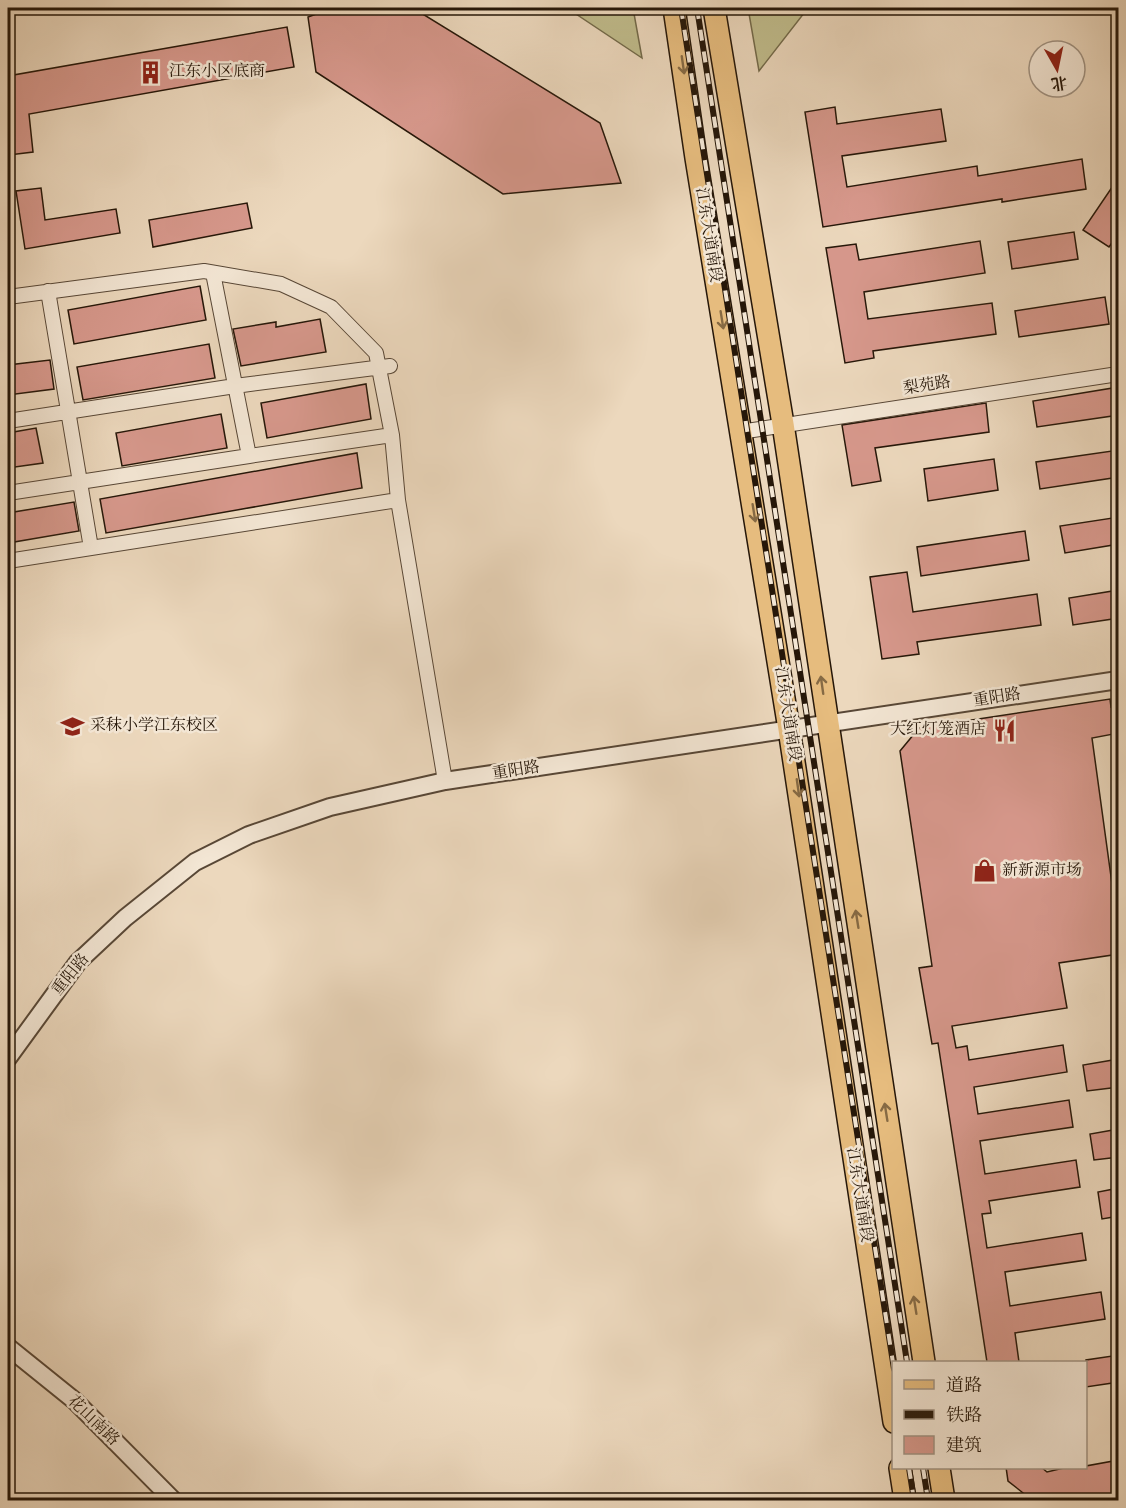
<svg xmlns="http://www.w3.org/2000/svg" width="1126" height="1508" font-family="Vollkorn,'Noto Serif SC',serif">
<rect width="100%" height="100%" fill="#ecd8bd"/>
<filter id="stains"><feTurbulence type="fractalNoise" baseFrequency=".00333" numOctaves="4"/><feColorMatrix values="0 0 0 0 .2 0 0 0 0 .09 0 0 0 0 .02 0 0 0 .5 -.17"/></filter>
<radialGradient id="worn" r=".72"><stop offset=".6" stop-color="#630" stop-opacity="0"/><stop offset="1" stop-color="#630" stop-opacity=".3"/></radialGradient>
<path fill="#c0bc8c" stroke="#736a4a" stroke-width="1.5" d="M567 8H633L642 58Z
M748 8H808L759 71Z"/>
<path fill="#d7988c" stroke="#261709" stroke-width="1.5" d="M333 8H413L600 123 621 183 503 194 316 72 308 17Z
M287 27 294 67 29 114 33 152 9 155 8 141V76Z
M835 107 837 124 941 109 946 141 842 156 847 187 977 166 978 176 1082 159 1086 189 1002 202V199L823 227 805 112Z
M1119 177V233L1109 247 1083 230Z
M41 188 45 220 116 209 120 233 25 249 16 191Z
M247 203 252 228 153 247 149 220Z
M1074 232 1078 259 1012 269 1008 242Z
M980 241 985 273 864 292 868 319 992 303 996 334 873 351 874 358 845 363 826 248 856 244 859 260Z
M200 286 206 320 74 344 68 310Z
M1105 297 1109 324 1019 337 1015 311Z
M320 319 326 352 241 366 233 329 276 322V327Z
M209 344 215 378 83 400 77 367Z
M50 360 54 389 8 395V365Z
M366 384 371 419 267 438 261 403Z
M1119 387V415L1037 427 1033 401Z
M986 403 989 432 875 448 881 481 852 486 842 425Z
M221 414 227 448 122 466 116 433Z
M36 428 43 463 8 468V433Z
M1119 450V477L1040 489 1036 462Z
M357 453 362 488 106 533 100 499Z
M994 459 998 490 928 501 924 469Z
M74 502 79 531 8 543V513Z
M1119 517V544L1065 553 1060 526Z
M1025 531 1029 560 921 576 917 547Z
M907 572 913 612 1037 594 1041 625 917 642 919 654 882 659 870 577Z
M1119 590V618L1073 625 1069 598Z
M1110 699 1111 707 1119 705V733L1092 738 1119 935V954L1059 963 1067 1008 952 1026 956 1048 967 1046 969 1060 1063 1045 1067 1072 974 1087 978 1114 1069 1100 1073 1127 980 1141 985 1174 1076 1160 1080 1187 989 1201 991 1213 982 1214 987 1248 1082 1233 1086 1260 1005 1272 1010 1306 1101 1292 1105 1319 1015 1333 1019 1362H987L938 1043 932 1044 919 968 932 966 900 751 919 728Z
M1119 1059V1087L1087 1091 1083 1065Z
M1119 1129V1157L1094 1160 1090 1134Z
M1119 1188V1216L1102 1219 1098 1192Z
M1119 1355V1382L1086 1387V1360Z
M1119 1460V1494L1074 1500H1032L1008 1481 1006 1467H1041L1047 1472 1068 1467H1086V1466Z"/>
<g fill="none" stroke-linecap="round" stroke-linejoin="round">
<defs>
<path id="minor" d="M213 273 249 456 392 435
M48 291 91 548 398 500
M8 297 204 271 281 284 331 307 376 353 392 435 398 500 445 781
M8 421 235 386 390 366
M740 432 1118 374
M8 493 249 456
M8 561 91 548"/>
<path id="tertiary" d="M8 1058 78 962 125 918 195 862 249 835 330 807 445 781 1118 680
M8 1347 75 1401 173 1500"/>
<path id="primary" d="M674 8 696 158 789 729 894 1422
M714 8 783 424 924 1362
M900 1468 905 1500
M939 1468 944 1500"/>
</defs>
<use href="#minor" stroke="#584736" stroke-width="16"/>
<use href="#tertiary" stroke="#584736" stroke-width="20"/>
<use href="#primary" stroke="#261709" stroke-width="24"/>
<use href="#minor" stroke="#f3e6d4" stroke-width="14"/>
<use href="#tertiary" stroke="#f3e6d4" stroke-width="16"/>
<use href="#primary" stroke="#e6bc7e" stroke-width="21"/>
<defs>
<path id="rail" d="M681 8 894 1369
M697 8 907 1362
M909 1468 914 1500
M923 1468 928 1500"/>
</defs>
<use href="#rail" stroke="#261709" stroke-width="6"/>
<use href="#rail" stroke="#f3e6d4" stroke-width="4" stroke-dasharray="11" stroke-linecap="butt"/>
</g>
<defs><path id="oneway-shaft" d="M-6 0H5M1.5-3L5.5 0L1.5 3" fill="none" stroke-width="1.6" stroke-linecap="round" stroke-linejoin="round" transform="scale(1.5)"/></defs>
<g stroke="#866a44">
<use href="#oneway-shaft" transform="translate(683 65) rotate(82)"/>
<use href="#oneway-shaft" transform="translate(722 320) rotate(81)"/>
<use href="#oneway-shaft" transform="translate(754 513) rotate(81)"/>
<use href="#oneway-shaft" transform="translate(822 685) rotate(-98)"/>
<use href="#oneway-shaft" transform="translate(798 788) rotate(82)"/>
<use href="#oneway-shaft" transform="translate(857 919) rotate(-99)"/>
<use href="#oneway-shaft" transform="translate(886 1112) rotate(-99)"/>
<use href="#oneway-shaft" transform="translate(915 1305) rotate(-99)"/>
</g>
<defs>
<symbol id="building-bare" viewBox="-9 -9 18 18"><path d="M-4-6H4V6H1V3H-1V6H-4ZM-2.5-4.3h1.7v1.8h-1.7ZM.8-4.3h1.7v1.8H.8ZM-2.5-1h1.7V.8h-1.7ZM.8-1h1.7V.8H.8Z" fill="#8f2418" stroke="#f3e6d4" stroke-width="2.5" paint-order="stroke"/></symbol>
<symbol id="school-bare" viewBox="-9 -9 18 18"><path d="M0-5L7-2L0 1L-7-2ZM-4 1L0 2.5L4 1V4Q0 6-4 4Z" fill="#8f2418" stroke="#f3e6d4" stroke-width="2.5" paint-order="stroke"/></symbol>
<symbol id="restaurant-bare" viewBox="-9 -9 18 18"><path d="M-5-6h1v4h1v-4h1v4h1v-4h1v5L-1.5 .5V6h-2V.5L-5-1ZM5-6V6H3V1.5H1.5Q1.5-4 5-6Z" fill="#8f2418" stroke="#f3e6d4" stroke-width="2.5" paint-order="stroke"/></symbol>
<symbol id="shop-bare" viewBox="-9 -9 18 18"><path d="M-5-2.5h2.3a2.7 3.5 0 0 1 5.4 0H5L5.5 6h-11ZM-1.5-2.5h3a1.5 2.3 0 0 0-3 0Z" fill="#8f2418" stroke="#f3e6d4" stroke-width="2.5" paint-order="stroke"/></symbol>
</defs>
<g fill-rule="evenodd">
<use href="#building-bare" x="134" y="56" width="33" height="33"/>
<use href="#school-bare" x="56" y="710" width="33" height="33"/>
<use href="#restaurant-bare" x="988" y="714" width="33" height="33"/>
<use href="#shop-bare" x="968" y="854" width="33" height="33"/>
</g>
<g text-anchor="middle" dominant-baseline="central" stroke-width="5" stroke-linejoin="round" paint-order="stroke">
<g font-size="16" fill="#261709" stroke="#f3e6d4" text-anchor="start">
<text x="169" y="72">江东小区底商</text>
<text x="90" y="726">采秣小学江东校区</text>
<text x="986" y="730" text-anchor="end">大红灯笼酒店</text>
<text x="1002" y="871">新新源市场</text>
</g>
<g font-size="16" fill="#261709" stroke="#f3e6d4">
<text transform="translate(708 235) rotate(81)">江东大道南段</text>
<text transform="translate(927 386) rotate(-9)">梨苑路</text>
<text transform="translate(997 698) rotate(-9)">重阳路</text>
<text transform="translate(787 714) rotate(81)">江东大道南段</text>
<text transform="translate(516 771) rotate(-9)">重阳路</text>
<text transform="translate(71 975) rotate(-51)">重阳路</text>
<text transform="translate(859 1195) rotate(81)">江东大道南段</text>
<text transform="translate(93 1421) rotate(44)">花山南路</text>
</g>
</g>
<rect width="1126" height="1508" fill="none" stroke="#ecd8bd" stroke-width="30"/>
<rect x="9" y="9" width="1108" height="1490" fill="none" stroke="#261709" stroke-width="3"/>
<rect x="15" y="15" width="1096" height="1478" fill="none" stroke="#261709" stroke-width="1.5"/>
<rect x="892" y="1361" width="195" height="108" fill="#f3e6d4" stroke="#a19383" stroke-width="1.5"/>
<rect x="904" y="1380" width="30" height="9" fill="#e6bc7e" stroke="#a19383" stroke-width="1.5"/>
<text x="946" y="1391" font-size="18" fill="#261709">道路</text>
<rect x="904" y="1410" width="30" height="9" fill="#261709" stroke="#a19383" stroke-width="1.5"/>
<text x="946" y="1421" font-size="18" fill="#261709">铁路</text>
<rect x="904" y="1436" width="30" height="18" fill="#d7988c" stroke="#a19383" stroke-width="1.5"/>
<text x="946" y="1451" font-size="18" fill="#261709">建筑</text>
<g transform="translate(1057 69) rotate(171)"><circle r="28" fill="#f3e6d4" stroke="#a19383" stroke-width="1.5"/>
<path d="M0-4.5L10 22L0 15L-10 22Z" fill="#8f2418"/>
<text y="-9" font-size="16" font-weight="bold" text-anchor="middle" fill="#261709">北</text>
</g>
<rect width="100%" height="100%" filter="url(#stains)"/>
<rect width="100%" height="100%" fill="url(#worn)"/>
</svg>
